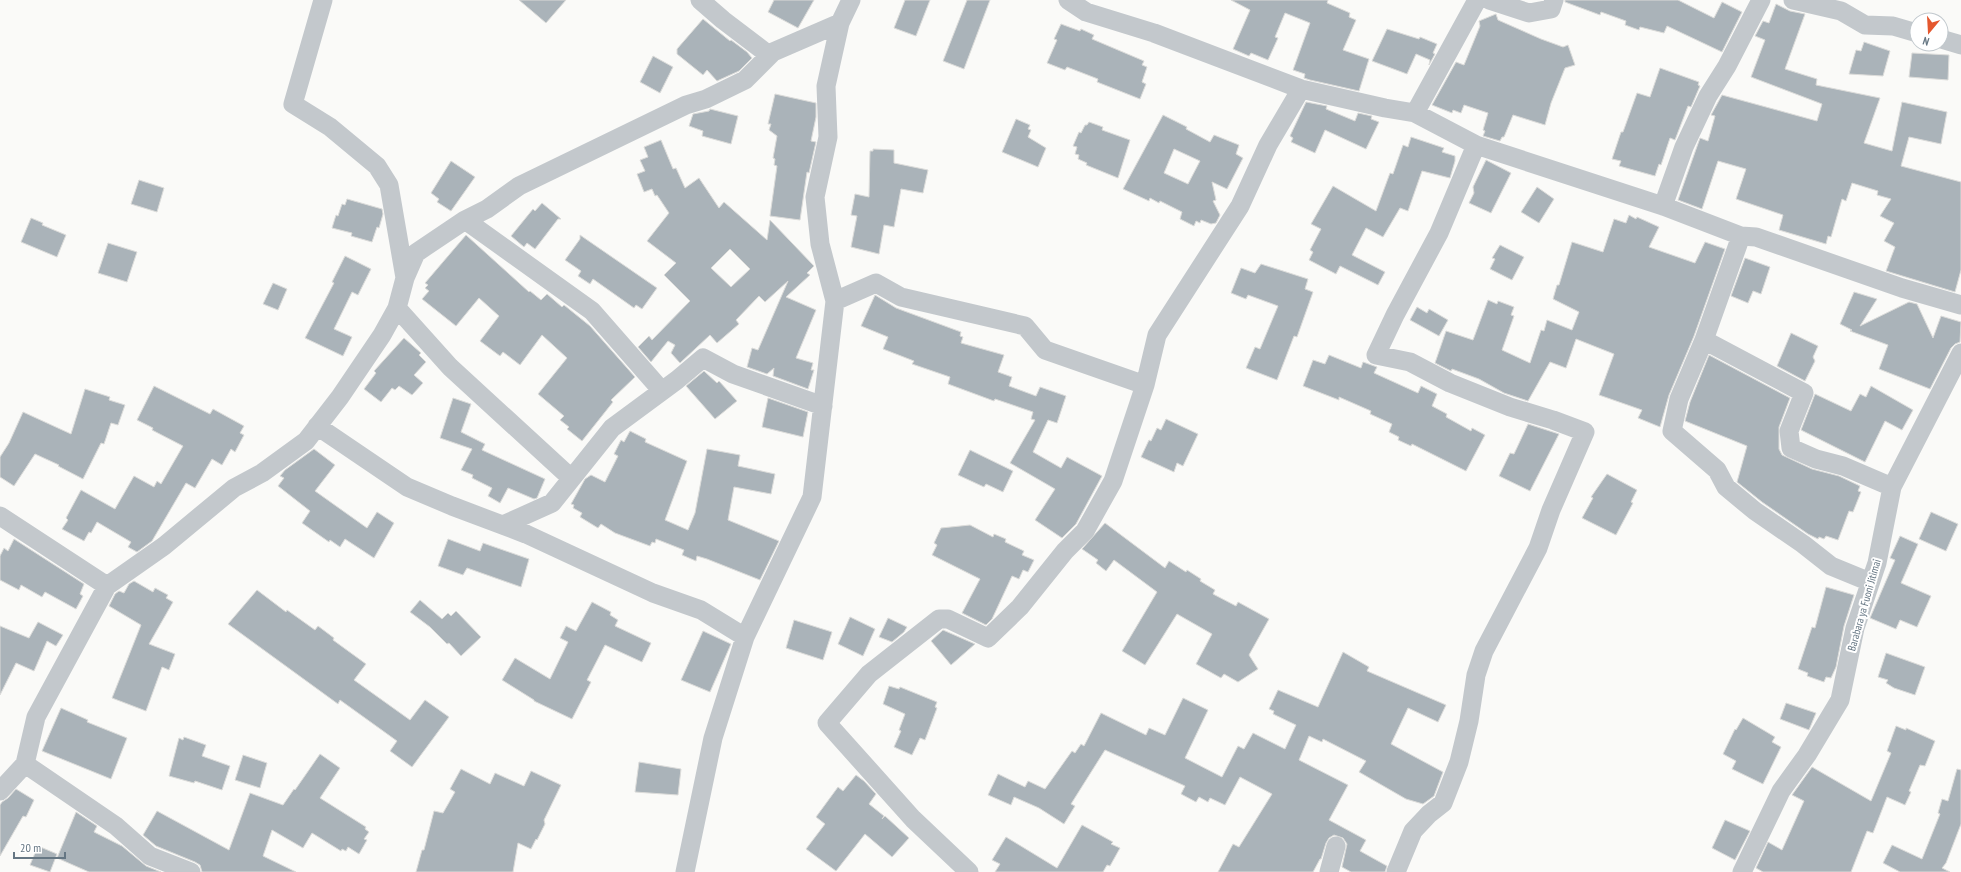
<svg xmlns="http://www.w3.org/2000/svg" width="1961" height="872" font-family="'PT Sans Narrow',sans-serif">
<rect width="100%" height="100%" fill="#fafaf8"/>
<path fill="#aab3b9" stroke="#dcdcda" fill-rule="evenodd" d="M519 0H566L546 23Z
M774 0H814L798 28 768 12Z
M905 0H930L916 36 894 28Z
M967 0H990L964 69 943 61Z
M1231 0H1328L1327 3 1350 13 1349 17 1356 20 1343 50 1369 59 1359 91 1310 80 1304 78 1305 74 1293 70 1310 23 1285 13 1275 37 1278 38 1268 60 1251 53 1249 56 1233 49 1250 10Z
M1565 0H1678L1714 18 1722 2 1742 12 1722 52 1667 26 1664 33 1640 27 1639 30 1625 25 1626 21 1601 12 1600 15 1565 2Z
M1776 4 1790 11 1805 14 1785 69 1817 79 1816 85 1880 98 1864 143 1892 151 1902 102 1947 112 1941 144 1909 137 1901 166 1961 182V270L1955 292 1886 271 1895 247 1884 241 1894 223 1880 216 1891 199 1877 195 1878 191 1852 183 1846 201 1842 199 1831 237 1828 236 1826 244 1779 230 1783 215 1736 199 1746 169 1718 161 1702 209 1678 200 1700 138 1708 141 1715 116 1711 115 1722 95 1817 121 1822 104 1751 77 1765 40 1755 36 1763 21 1769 23Z
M1496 14 1498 20 1541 39 1563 47 1568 45 1575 65 1565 68 1551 103 1545 125 1513 115 1504 137H1502L1500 141 1483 136 1485 131 1483 130 1488 113 1464 105 1461 113 1453 110 1452 113 1432 105 1456 62 1464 65 1480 26 1479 21Z
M703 19 730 41 731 40 747 52 752 58 739 71 717 81 707 70 703 75 677 54V49Z
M1061 24 1080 31 1081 29 1094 35 1092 39 1144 61 1142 65 1147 67 1142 82 1146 84 1140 99 1097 82 1098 79 1067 67 1065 70 1047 63 1057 40 1054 39Z
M1387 29 1419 39 1420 37 1437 44 1433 53 1435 54 1429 65 1430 60 1416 54 1407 74 1372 61Z
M1864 42 1890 51 1883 76 1849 74 1856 50 1861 51Z
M1912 53 1949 55 1948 80 1909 77Z
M653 56 673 67 660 93 640 82Z
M1660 68 1699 82 1698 85 1700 86 1691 107 1688 106 1675 140 1670 138 1661 165 1659 164 1655 176 1619 166 1621 161 1612 159 1621 132H1623L1637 93 1650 97Z
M775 94 816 103V117L811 141 816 142 809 173 807 172 800 220 770 216 777 166 774 165 775 159 773 158 777 136 769 130 771 124H768Z
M1306 102 1327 106 1326 109 1355 121 1358 113 1372 116 1371 119 1379 122 1366 149 1325 130 1315 153 1291 142 1293 138 1290 136Z
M710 109 738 116 731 144 702 136 703 131 689 126 693 114 709 111Z
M1163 115 1187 127 1186 129 1210 142 1214 135 1239 145 1236 154 1243 158 1227 189 1212 182 1216 200 1213 201 1220 215 1216 223 1211 224 1201 220 1200 223 1196 221 1194 226 1180 219 1182 212 1160 201 1159 203 1150 198 1149 201 1123 189ZM1174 149 1200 161 1188 184 1164 173Z
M1016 119 1030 125 1028 129 1031 130 1028 137 1046 148 1038 167 1002 152Z
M1089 122 1103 127 1102 130 1130 140 1118 178 1086 165 1087 163 1078 159 1079 155 1075 154 1077 147 1073 146 1079 132 1081 133 1085 125H1087Z
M1411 137 1444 148 1442 152 1455 156V161L1450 178 1422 171 1408 211 1400 208 1383 237 1366 228 1352 255 1385 272 1378 285 1340 266 1336 274 1309 260 1313 252 1310 250 1321 229 1311 224 1333 186 1376 211 1390 173 1393 174 1403 145 1408 147Z
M661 140 673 169 676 168 685 188 699 178 719 208 724 202 767 240 770 220 814 266 807 273 810 275 786 297 816 310 796 358 813 363 811 370H814L808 389 773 376 774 368 767 374 747 367 752 348 758 350 788 281 765 302 759 296 736 320 739 324 717 343 710 335 680 363 671 353 675 345 668 341 651 362 638 347 649 336 652 340 690 301 664 275 676 263 647 241 669 213 657 195 655 196 652 189 644 192 637 174 645 171 640 160 648 157 644 147ZM730 249 750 269 731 287 711 268Z
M873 149 894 150V163L928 170 923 193 901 189 894 227 884 225 879 254 851 247 857 216 851 215 855 194 869 197 870 151H873Z
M1486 160 1511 173 1491 213 1469 203 1474 193 1473 187Z
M451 161 475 177 451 211 437 202 439 199 431 193Z
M139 180 164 188 157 212 131 204Z
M1537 187 1554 199 1539 223 1521 212Z
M347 199 382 209 383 214 379 228 377 227 372 242 351 236 352 233 332 228 336 215 338 216 342 204 345 205Z
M542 203 561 219H558L535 249 527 243 524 247 511 236 533 209 535 211Z
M1629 215 1636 219 1637 217 1659 227 1649 247 1695 263 1705 242 1725 249 1694 336 1669 395 1660 427 1638 418 1642 410 1599 395 1614 354 1576 339 1566 368 1550 362 1528 401 1504 393 1479 379 1452 369 1451 371 1435 363 1446 331 1473 340 1488 300 1497 304 1498 301 1514 307 1511 315 1514 316 1502 350 1530 363 1541 330 1544 331 1547 320 1572 330 1579 312 1553 299 1557 285H1559L1572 242 1603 252 1614 219 1626 223Z
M31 218 43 223 42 225 66 235 57 257 21 242Z
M466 235 529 292 530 291 541 300 547 294 562 307 564 305 590 326 635 377 611 400 613 402 582 441 567 429 569 427 560 420 564 416 538 394 567 358 542 335 520 365 503 352 500 356 480 341 499 316 479 298 456 326 422 299 429 291 425 288 428 285 425 283Z
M580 235 657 288 642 309 636 305 634 308 593 279 590 284 578 276 581 271 565 260 580 239Z
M108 243 137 252 127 282 98 273Z
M1500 245 1524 257 1512 280 1490 269 1495 259 1492 258Z
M345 256 371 269 358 295 352 292 334 329 352 337 343 356 305 338 334 283 332 282Z
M1745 258 1770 267 1761 294 1753 291 1748 303 1731 296Z
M1261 264 1308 279 1305 289 1313 292 1297 337 1294 336 1277 380 1246 368 1255 347 1260 349 1278 306 1248 295 1246 299 1231 293 1241 268 1255 273Z
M273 283 287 289 278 310 263 304Z
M1854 292 1877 299 1860 326 1909 302 1917 304 1933 338 1941 316 1961 322 1960 342 1955 344 1951 348 1930 389 1879 369 1888 345 1850 331 1852 330 1840 324Z
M875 295 896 308 961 332 960 336 963 337 961 343 1004 355 998 372 1012 377 1009 386 1036 396 1040 387 1066 396 1057 423 1048 420 1033 452 1061 468 1067 457 1102 476 1076 524 1062 538 1035 520 1055 489 1010 463 1035 420 1031 419 1033 412 995 399 994 401 948 384 950 377 912 364 914 361 883 349 888 337 861 326Z
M1417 307 1427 313 1429 309 1448 320 1439 336 1410 320Z
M1791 333 1818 346 1813 357 1815 361 1805 381 1777 366Z
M404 338 421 353 419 355 426 362 414 375 423 383 412 395 399 386 395 390 392 388 381 402 364 389 376 373 374 371Z
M1329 355 1361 368 1363 362 1377 367 1374 373 1418 393 1421 386 1437 394 1432 406 1447 414 1446 417 1471 431 1472 428 1485 435 1466 471 1412 444 1411 446 1398 440 1399 437 1389 432 1392 424 1370 414 1371 411 1339 397V400L1303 386 1313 360 1325 364Z
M1709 355 1790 398 1779 427V449L1782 455 1812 469 1839 476 1860 486 1858 491 1861 492 1853 512 1849 511 1838 540 1826 536 1824 539 1819 537 1818 539 1808 534 1762 502 1737 482 1747 446 1685 421 1690 402Z
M704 371 717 383 719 381 737 401 715 419 686 386Z
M154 386 210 414 213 409 244 426 240 433 244 435 235 452 231 449 222 465 212 459 195 488 186 483 152 541 137 552 128 547 131 542 97 522 91 533 89 532 84 541 62 529 68 520 66 518 81 490 115 509 134 476 154 487 157 481 161 484 183 446 152 430 153 428 137 420Z
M1871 386 1913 410 1902 430 1885 421 1865 462 1801 430 1815 394 1851 411 1860 394 1866 397Z
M85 389 110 397 109 400 125 405 118 425 111 423 104 444 101 443 83 479 58 466 59 465 35 454 14 486 0 477V457L9 443 23 412 71 434Z
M453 398 471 404 461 432 485 444 482 450 545 479 537 498 534 499 508 488 500 503 488 496 492 488 472 478 473 475 461 470 472 449 440 438Z
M768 398 808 412 803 437 762 427Z
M1166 419 1198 434 1183 466 1177 463 1174 472 1141 457 1149 440 1151 441 1157 428 1161 430Z
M1528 424 1559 434 1530 491 1499 476 1510 453 1514 454Z
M630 431 646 439 645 442 687 461 665 520 688 530 695 513 707 449 740 455 738 466 775 474 771 494 734 487 728 520 779 541 760 580 707 559 697 556 696 561 682 555 684 550 656 539 655 543 652 542 650 546 615 533 601 524 598 528 580 517 582 513 573 508 574 505 571 504 585 479 591 475 605 482 618 456 614 454 621 440 624 442Z
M314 449 335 465 315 491 367 528 377 512 394 523 374 558 345 539 340 547 330 540 329 542 302 523 310 511 278 486 284 478 280 476 285 470Z
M970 450 1013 471 1003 492 986 484 984 487 958 475Z
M1607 474 1637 490 1631 502 1633 503 1616 535 1582 518 1593 498 1591 497Z
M1931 512 1958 524 1946 551 1919 539Z
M1105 523 1165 568 1169 561 1186 572 1187 570 1201 579 1200 581 1215 590 1213 594 1236 606 1238 602 1269 619 1249 655 1258 669 1238 682 1224 674 1221 678 1196 664 1212 634 1177 614 1145 665 1122 651 1157 592 1114 560 1106 571 1096 563 1098 560 1082 549Z
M970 525 993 537 994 534 1006 539 1005 542 1024 551 1022 555 1034 560 1028 572 1023 570 1019 579 1012 576 992 619 986 625 962 613 980 579 932 555 937 545 934 543 941 528Z
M1900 536 1918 544 1901 583 1931 596 1917 627 1900 620 1896 629 1870 618 1895 560 1890 558Z
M14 539 84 584 80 594 83 596 76 609 45 592 42 597 21 585 19 590 0 580V556L4 548 8 551Z
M448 539 480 551 483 543 529 559 521 587 467 568 463 575 438 566Z
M134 581 153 592 155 588 168 595 166 598 173 602 149 644 175 654 169 670 162 667 146 711 112 698 141 625 109 606 115 594 119 591 124 593 129 584Z
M1826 587 1854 595 1844 626 1836 667 1831 678 1826 677 1824 682 1807 676 1808 673 1798 669 1812 627 1815 628Z
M257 590 286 612 287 610 315 630 318 626 334 638 333 640 366 664 354 680 410 720 425 700 449 717 412 767 390 751 397 741 340 700 338 704 228 624Z
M420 600 442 619 448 613 451 616 456 611 481 637 461 656 449 643 447 644 430 627 410 612Z
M592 602 611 612 610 615 618 620 615 626 651 643 642 662 605 645 587 680 591 682 572 719 534 701V700L502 680 515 658 550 679 568 642 560 638 566 626 576 631Z
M850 617 875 629 863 656 838 644Z
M888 618 907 627 904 632 892 642 879 637Z
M794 620 832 632 823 660 786 648Z
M38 622 63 635 56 646 47 641 34 671 16 663 0 695V626L29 638Z
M943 630 975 644 951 665 931 641Z
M703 631 731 644 710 692 681 680Z
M1343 652 1369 667 1367 671 1446 705 1438 722 1408 708 1391 744 1443 772 1434 796 1423 804 1406 799 1359 772 1366 761 1323 739 1322 742 1309 736 1299 760 1348 785 1329 820 1366 840 1360 851 1387 866 1385 872H1351L1342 867 1347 844 1343 838 1334 835 1329 838 1326 843 1321 859H1320L1313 872H1218L1233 844 1239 847 1272 794 1240 777 1225 805 1210 798 1208 802 1199 797 1196 802 1181 794 1185 786 1105 750 1071 804 1075 806 1064 824 1039 808 1014 797 1011 805 988 795 998 774 1025 787 1028 781 1045 789 1072 751 1075 753 1081 744 1084 746 1101 713 1146 735 1149 728 1165 735 1183 698 1208 710 1185 758 1222 777 1238 746 1244 749 1253 733 1285 749 1296 725 1273 714 1274 711 1269 709 1278 690 1318 707Z
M1886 653 1925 667 1915 695 1894 688 1886 683 1888 680 1878 677Z
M889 686 899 689 900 687 937 702 935 707 937 708 925 740 920 738 912 755 894 747 901 731 899 730 905 714 883 704Z
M1786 703 1816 713 1809 730 1780 719Z
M61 708 88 720 87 722 127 738 111 779 42 751Z
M1743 718 1775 737 1772 742 1781 747 1763 784 1732 769 1736 761 1723 754 1735 729 1736 730Z
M1896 726 1906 730V728L1935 741 1925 766 1920 765 1909 791 1911 792 1905 805 1887 797 1873 833 1867 831 1851 872H1763L1756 868 1768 842 1782 850 1804 801 1792 795 1812 767 1871 801 1891 753 1887 751Z
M184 737 206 745 202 756 230 766 222 790 195 781 194 783 169 776 179 738 183 740Z
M320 754 340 768 320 798 366 827 365 829 369 832 364 839 367 840 359 854 348 847 346 851 342 849 341 851 312 833 303 848 272 830 263 856 296 872H202L200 865 195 862 156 846 143 835 157 811 229 850 250 793 283 805 294 789 295 790Z
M243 755 267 763 260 788 235 780Z
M639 762 681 769 678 795 635 792Z
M461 769 490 784 495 773 524 786 531 771 561 785 544 820 545 824 537 840 536 839 531 849 518 843 513 872H416L422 850H424L434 811 443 813 455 792 450 789Z
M1957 769 1961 770V824L1946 863 1942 868 1950 872H1900L1883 863 1892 845 1922 859 1940 814 1938 813 1942 799 1948 801Z
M856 775 864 781 876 794 869 804 884 816 882 819 885 816 909 838 892 857 865 834 836 871 806 849 825 824 816 817 838 787 843 791Z
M16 789 34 800 26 817 23 816 0 856V805L2 802 8 798Z
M76 812 97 826 94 832 122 846 146 866 161 872H89L57 858Z
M1725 820 1750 831 1735 860 1712 848Z
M1082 825 1113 842 1111 844 1120 848 1110 866 1107 865 1103 872H995L1000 864 992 860 1006 837 1057 868Z
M38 846 57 854 50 872 30 865Z"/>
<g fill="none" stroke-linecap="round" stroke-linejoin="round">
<path stroke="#c3c8cc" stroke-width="19" d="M323 0 293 104 330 127 377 166 389 185 405 278
M700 0 723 20 769 55
M1068 0 1086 12 1154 33 1301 89 1385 108 1415 113 1476 145 1663 206 1741 236 1756 237 1902 288 1961 305
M1489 0 1529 13 1551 9 1554 0
M1793 0 1841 11 1865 25 1893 26 1917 33
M1941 39 1961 45
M1415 113 1477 0
M1663 206 1684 147 1708 96 1727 66 1761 0
M465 220 592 311 662 391
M1741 236 1704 340 1679 399 1672 431 1717 470 1726 487 1755 511 1803 544 1831 566 1870 582
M835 301 876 283 901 297 1025 326 1045 350 1145 385
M397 308 450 367 571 478
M1704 340 1804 393 1789 431 1791 448 1816 459 1843 466 1892 487
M317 426 407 487 452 506 526 534 653 593 701 610 745 637
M0 516 107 586 36 717 25 764 0 791
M503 525 552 503 612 428 677 380 703 358 733 374 823 406
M107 586 164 546 234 488 262 473 306 441 340 397 382 335 397 308 405 278 416 253 465 220 487 209 519 186 686 105 706 99 745 80 773 52 840 23
M25 764 116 826 150 856 191 872
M685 872 713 738 745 637 812 497 835 301 820 244 815 197 828 137 826 86 840 23 851 0
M969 872 913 819 827 723 869 674 939 619H948L988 638 1020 607 1065 551 1085 531 1113 481 1145 385 1157 335 1240 206 1268 145 1301 89
M1329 872 1336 846
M1396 872 1413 831 1429 814 1443 803 1459 762 1469 721 1476 675 1484 651 1538 548 1551 510 1585 432 1553 420 1510 407 1450 383 1410 362 1376 355 1395 315 1439 233 1476 145
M1742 872 1781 791 1807 755 1840 700 1855 628 1877 563 1892 487 1961 353"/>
</g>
<g text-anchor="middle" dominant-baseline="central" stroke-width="4" stroke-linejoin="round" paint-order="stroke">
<g font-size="11" fill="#657683" stroke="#fff">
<text transform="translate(1864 605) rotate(-74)">Barabara ya Fuoni Jitimai</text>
</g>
</g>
<g transform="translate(1929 32) rotate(198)"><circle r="19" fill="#ffffff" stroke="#c1c8cd"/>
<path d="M0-3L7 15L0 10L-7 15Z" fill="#e4572e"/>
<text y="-6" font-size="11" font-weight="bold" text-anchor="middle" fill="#657683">N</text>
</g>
<path d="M14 852v6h51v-6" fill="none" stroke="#657683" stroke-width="2"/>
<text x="20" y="852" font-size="12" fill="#657683" stroke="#ffffff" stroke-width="3" paint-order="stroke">20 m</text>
</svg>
